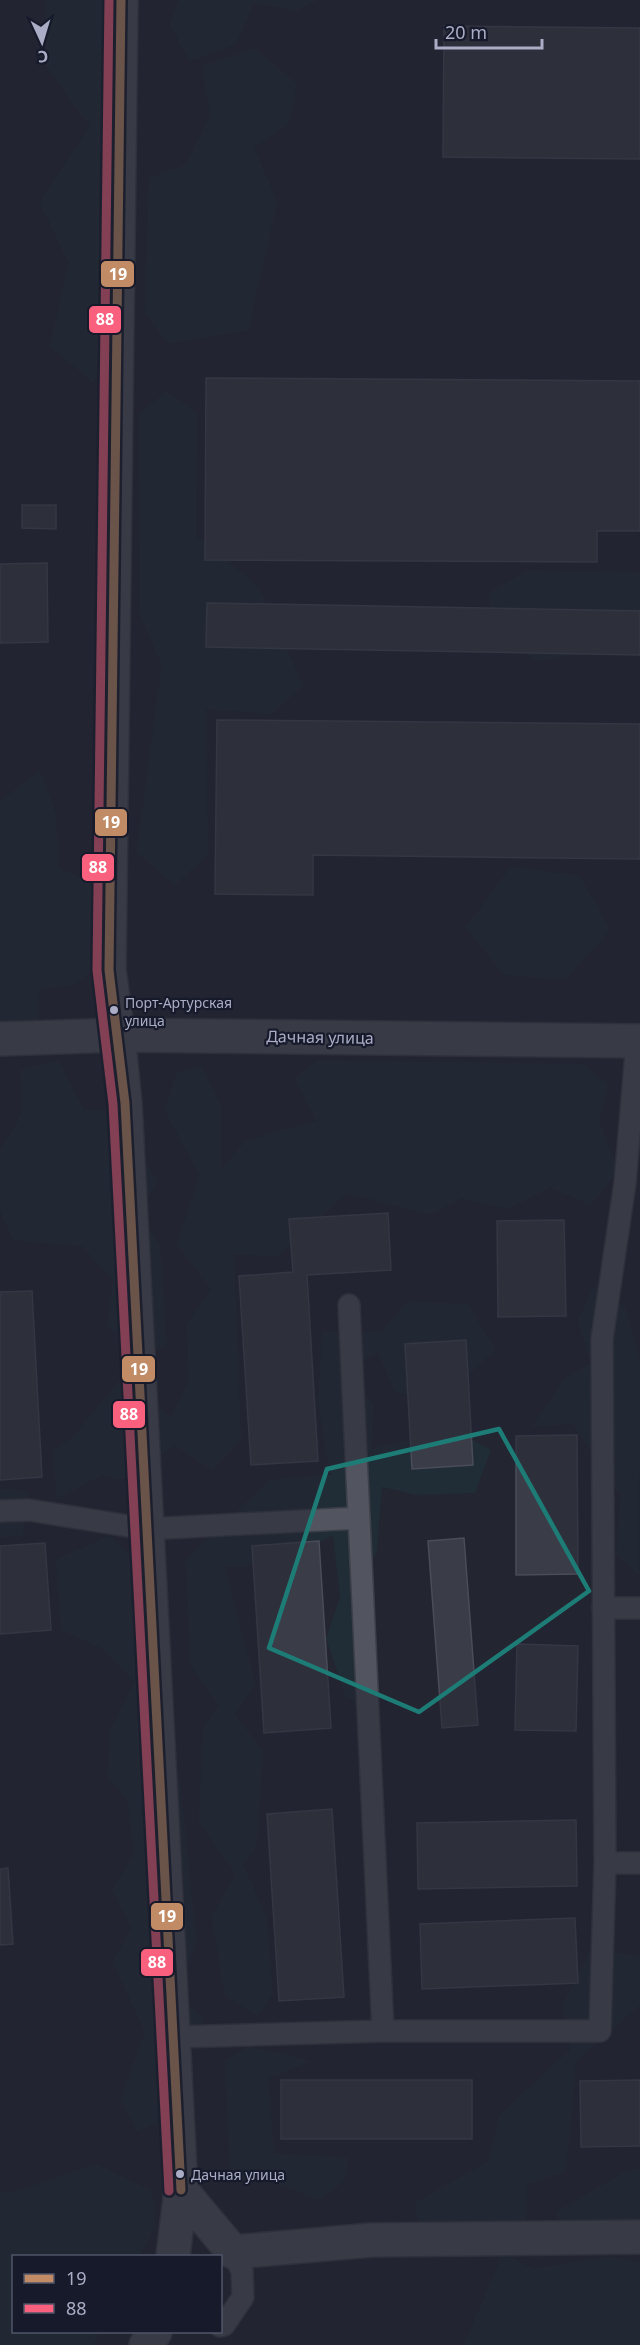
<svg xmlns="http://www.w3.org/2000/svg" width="640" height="2345" font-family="'Noto Sans',sans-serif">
<rect width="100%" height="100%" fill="#232531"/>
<path fill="#202d37" d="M47 0H129L127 332 93 382 50 346 69 264 40 202 90 126 45 64Z
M179 0H317L296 11 254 2 236 44 190 61 170 24Z
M255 49 297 84 289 123 254 148 277 202 248 330 168 343 145 313 149 178 186 165 210 118 203 66Z
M166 392 197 413 196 536 258 586 303 686 271 714 206 709 208 854 175 885 137 852 162 665 140 613 139 414Z
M528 571 640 573V620L622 643 538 661 490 631V592Z
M40 771 56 814 58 867 113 894 117 950 74 985 39 988 38 1025 0 1045V801Z
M511 867 580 876 610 930 565 979 504 975 466 927Z
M58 1061 84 1110 115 1111 157 1182 138 1212 160 1246 166 1344 146 1355 108 1326 113 1280 82 1246 13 1240 0 1210V1152L23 1112 21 1070Z
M318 1061 582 1064 608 1084 599 1121 618 1171 590 1205 551 1187 508 1209 462 1198 430 1214 347 1193 276 1257 234 1254 241 1440 212 1470 175 1445 128 1480 102 1475 57 1499 53 1451 74 1436 120 1380 171 1417 189 1381 187 1324 211 1289 177 1244 200 1176 165 1110 177 1072 201 1067 221 1106V1169L246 1141 317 1121 295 1078Z
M594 1285 625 1307 640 1362 639 1575 616 1554 621 1496 573 1424 532 1426 565 1379 591 1364 578 1321Z
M407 1302 468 1304 495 1350 445 1396 396 1393 378 1352 346 1368 373 1405 371 1449 455 1430 491 1450 475 1493 416 1495 382 1487 377 1551 350 1600 377 1624 357 1700 346 1698 326 1638 340 1597 333 1535 280 1565 224 1566 255 1683 235 1714 263 1752 256 1845 243 1864 266 1918 273 1994 257 2015 225 1996 212 1916 236 1874 199 1821 203 1730 219 1705 191 1666 186 1560 270 1480 331 1475 318 1404 322 1332H381Z
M0 1489 28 1492 23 1536 0 1537Z
M109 1536 154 1577 151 1742 180 1781 196 1940 178 1996 204 2018 184 2057 189 2130 158 2122 137 2131 121 2100 145 2032 113 1962 132 1927 112 1890 135 1853 127 1800 108 1776 111 1728 135 1682 101 1648 62 1630 56 1560Z
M591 1950 640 1956V2005L576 2061 566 2171 527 2184 526 2231 420 2233 415 2203 488 2162 500 2115 570 2050 563 2005Z
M250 2047 311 2061 268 2078 274 2154 348 2158 345 2180 320 2200 276 2183 231 2180 225 2060Z
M96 2164 152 2191 155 2225 139 2256H14V2332H100L93 2345H0V2192H14Z
M640 2170V2244L565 2233 556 2212 627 2171Z
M503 2254 533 2269 610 2257 640 2263V2345H464Z"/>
<path fill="#3a3c48" stroke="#4a4c59" stroke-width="1.5" d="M444 26 640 28V159L443 157Z
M206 378 640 381V531H597V562L205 560Z
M22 505H56V529L22 528Z
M47 563 48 642 0 643V564Z
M207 603 640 611V655L206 647Z
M217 720 640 724V859L313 855V895L215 894Z
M388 1213 391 1270 307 1275 318 1461 251 1465 239 1276 293 1272 289 1219Z
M564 1220 566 1316 498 1317 497 1221Z
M32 1291 42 1477 0 1480V1292Z
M466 1340 473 1465 412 1469 405 1344Z
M577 1435 578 1574 516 1575V1436Z
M464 1538 478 1725 442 1728 428 1541Z
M319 1541 331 1728 264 1733 252 1546Z
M45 1543 51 1630 0 1634V1546Z
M517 1644 578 1646 576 1731 515 1730Z
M332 1809 344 1997 279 2001 267 1814Z
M576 1820 577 1886 418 1889 417 1823Z
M8 1868 13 1944 0 1945V1869Z
M575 1918 578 1983 422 1989 420 1924Z
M281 2080H472V2139H281Z
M640 2080V2146L581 2147 580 2081Z"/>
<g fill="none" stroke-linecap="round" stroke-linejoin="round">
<defs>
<path id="service" d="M349 1305 383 2031
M0 1511 29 1510 147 1529 359 1518
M603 1608H640
M605 1863H640
M174 2037 383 2031H600L605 1863 602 1339 625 1183 637 1041
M220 2326 224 2325 243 2297 242 2271 233 2252"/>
<path id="minor" d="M181 2190 233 2252 372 2240 640 2237
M173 2256 181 2190 125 1103 118 1035 640 1041
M146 2345 155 2332"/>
<path id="tertiary" d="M0 1039 118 1035 109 970 121 0"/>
</defs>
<use href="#service" stroke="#3d3f48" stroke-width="24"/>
<use href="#minor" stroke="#3d3f48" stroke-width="36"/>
<use href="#tertiary" stroke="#3d3f48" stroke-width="36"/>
<use href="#service" stroke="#525460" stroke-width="21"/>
<use href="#minor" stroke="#525460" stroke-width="33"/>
<use href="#tertiary" stroke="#525460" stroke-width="33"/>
<defs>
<path id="bus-1" d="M121 0 109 970 125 1103 181 2190"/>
<path id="bus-2" d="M109 0 97 970 113 1104 169 2191"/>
</defs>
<use href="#bus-1" stroke="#161a2b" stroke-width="14"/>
<use href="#bus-2" stroke="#161a2b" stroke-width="14"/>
<use href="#bus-1" stroke="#c18c65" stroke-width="9"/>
<use href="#bus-2" stroke="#f8607d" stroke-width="9"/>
</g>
<path d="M0 0H640V2345H0ZM499 1429 589 1591 419 1712 269 1648 327 1469Z" fill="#232531" fill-opacity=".55" fill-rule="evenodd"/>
<path fill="none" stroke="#1e7c77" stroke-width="4.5" stroke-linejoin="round" d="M499 1429 589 1591 419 1712 269 1648 327 1469Z"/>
<g fill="#aaadc5" stroke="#161a2b" stroke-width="2">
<circle cx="114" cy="1010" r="5"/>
<circle cx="180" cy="2174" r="5"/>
</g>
<g text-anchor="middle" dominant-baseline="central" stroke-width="4.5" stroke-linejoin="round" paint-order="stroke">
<g font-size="14" fill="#aaadc5" stroke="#161a2b" text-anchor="start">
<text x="125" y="1002">Порт-Артурская<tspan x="125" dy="18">улица</tspan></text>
<text x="191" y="2174">Дачная улица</text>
</g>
<g font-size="16" fill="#aaadc5" stroke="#161a2b">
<text transform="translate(320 1037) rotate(1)">Дачная улица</text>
</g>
</g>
<g stroke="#161a2b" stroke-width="2">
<rect x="100" y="260" width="35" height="28" rx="6" fill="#c18c65"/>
<rect x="88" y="305" width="34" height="29" rx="6" fill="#f8607d"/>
<rect x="94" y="808" width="34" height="29" rx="6" fill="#c18c65"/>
<rect x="81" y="853" width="34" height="29" rx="6" fill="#f8607d"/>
<rect x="121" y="1355" width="35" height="28" rx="6" fill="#c18c65"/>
<rect x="112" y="1400" width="34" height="29" rx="6" fill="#f8607d"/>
<rect x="150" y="1902" width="34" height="29" rx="6" fill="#c18c65"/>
<rect x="140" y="1948" width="34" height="29" rx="6" fill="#f8607d"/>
</g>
<g font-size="16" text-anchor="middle" font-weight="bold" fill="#fff">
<text x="118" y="280">19</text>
<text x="105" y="325">88</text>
<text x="111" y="828">19</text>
<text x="98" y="873">88</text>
<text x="139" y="1375">19</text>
<text x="129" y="1420">88</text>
<text x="167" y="1922">19</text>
<text x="157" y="1968">88</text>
</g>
<rect x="12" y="2255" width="210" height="78" fill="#161a2b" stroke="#515569" stroke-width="1.5"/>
<rect x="24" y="2274" width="30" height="9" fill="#c18c65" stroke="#515569" stroke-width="1.5"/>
<text x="66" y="2285" font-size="18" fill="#aaadc5">19</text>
<rect x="24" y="2304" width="30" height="9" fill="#f8607d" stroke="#515569" stroke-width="1.5"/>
<text x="66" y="2315" font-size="18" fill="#aaadc5">88</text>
<g transform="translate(42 42) rotate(176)" stroke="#161a2b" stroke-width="4.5" paint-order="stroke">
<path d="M0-4.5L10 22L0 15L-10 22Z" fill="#aaadc5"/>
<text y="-9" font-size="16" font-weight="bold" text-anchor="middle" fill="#aaadc5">С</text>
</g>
<path d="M436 39v9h106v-9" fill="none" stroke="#aaadc5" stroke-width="3"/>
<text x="445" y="39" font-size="18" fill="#aaadc5" stroke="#161a2b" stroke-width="4.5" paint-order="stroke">20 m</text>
</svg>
